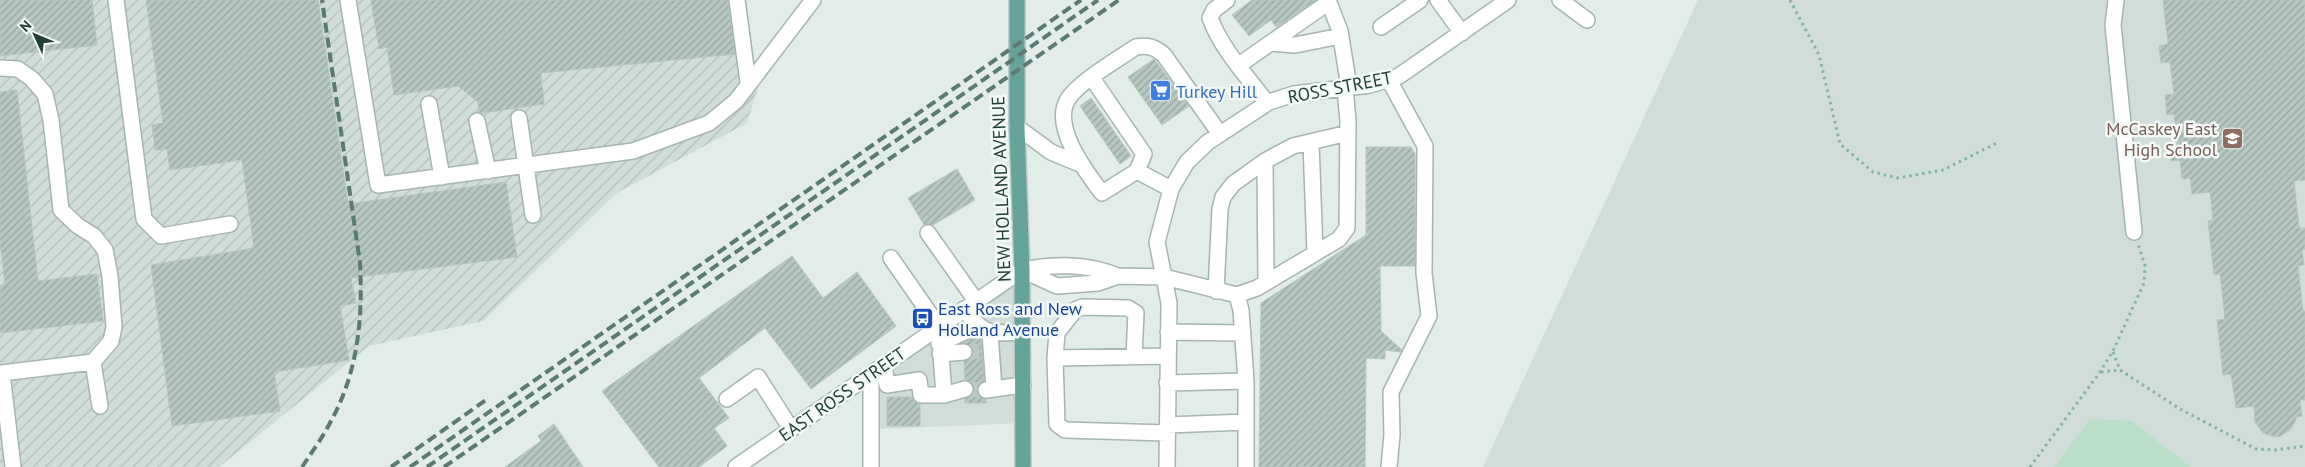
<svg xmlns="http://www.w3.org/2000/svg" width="2305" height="467" font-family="'PT Sans',sans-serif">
<defs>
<pattern id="industrial-furrows" width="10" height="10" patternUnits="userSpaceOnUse" patternTransform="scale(1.25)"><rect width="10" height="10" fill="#d0ddd9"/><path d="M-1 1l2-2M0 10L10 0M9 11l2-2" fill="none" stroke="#b2bfbb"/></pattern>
<pattern id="building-hatch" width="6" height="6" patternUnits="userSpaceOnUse" patternTransform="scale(1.25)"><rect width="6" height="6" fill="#b7c8c3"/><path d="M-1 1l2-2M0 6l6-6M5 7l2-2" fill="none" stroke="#94a49f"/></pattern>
</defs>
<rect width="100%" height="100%" fill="#e2ede9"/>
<path fill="#d0ddd9" d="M1698 0H2305V467H1483Z
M1022 270 1023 423 878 429 871 374Z"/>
<path fill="url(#industrial-furrows)" d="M0 0H746L758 88 747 123 617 193 483 321 369 346 219 467H0Z"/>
<path fill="#bbdfc8" d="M2090 419 2132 421 2190 467H2054Z"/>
<path fill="url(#building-hatch)" stroke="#b4c7c1" d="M0 0H92L97 45 0 56Z
M146 0H318L348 204 506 182 517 257 351 278 356 303 340 306 349 360 274 372 280 411 172 426 151 265 254 248 242 160 170 170 167 149 155 150 152 125 163 123Z
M371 0H728L735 54 541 73 544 104 482 113 479 112 478 102 458 86 394 95 387 47 379 49Z
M1252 0H1316L1276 27 1271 20 1249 36 1232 15Z
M2163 0H2305V180L2294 181 2299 228H2305V249L2302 250 2304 265 2298 266 2303 311H2305V400H2300L2302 416 2297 417 2291 429 2281 436 2275 437 2263 433 2255 422 2254 406 2236 408 2231 374 2223 375 2217 320 2225 319 2220 274 2214 275 2208 221 2213 220 2210 192 2192 194 2190 178 2182 179 2180 160 2171 161 2169 144 2178 143 2174 114 2167 115 2165 95 2174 94 2170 62 2161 63 2159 46 2168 44Z
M1154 59 1189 106 1162 125 1128 77Z
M17 90 38 281 97 274 103 321 0 333V286L5 285 0 241V92Z
M1091 98 1131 156 1120 164 1080 106Z
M1366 147H1411L1415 154V266H1380L1381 331 1402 350 1401 352 1385 350V359L1366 358 1365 467H1259L1261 303 1366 235Z
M957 169 975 200 933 225H924L908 198Z
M792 256 823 298 857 272 896 326 811 389 765 328 699 378 729 418 714 428 727 446 699 467H659L602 391Z
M978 336 981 338 984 381 978 386 977 391 979 396 986 399V403H965V399L972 395 974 387 971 382 965 380 964 361 970 359 973 352 971 346 964 343Z
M887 397H912L914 401 920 404V426H887Z
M554 424 583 467H505L541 441 538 436Z"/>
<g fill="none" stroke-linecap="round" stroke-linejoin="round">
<path stroke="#bccac6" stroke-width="15" stroke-dasharray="15 8" stroke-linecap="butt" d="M964 352 985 351
M965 389 986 390"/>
<defs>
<path id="minor" d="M116 0 144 219 161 236 230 224
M348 0 378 185 633 151 709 123 736 101 813 0
M737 0 748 82
M1227 0 1214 10 1210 18C1222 50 1247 76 1267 103
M1328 0 1340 31 1349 87
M1438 0 1462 33
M1560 0 1587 20
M2116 0 2113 25 2134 232
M1381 27 1420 0
M1270 43 1295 45 1341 36
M1239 65 1329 2
M0 68 18 69 32 79 45 94 51 120 61 210 78 226 94 236 105 250 110 276 114 327 111 341 93 362 100 406
M1092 78 1144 154 1137 171
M1389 80 1425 146 1424 273 1429 316 1391 392 1392 435 1389 467
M429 104 442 177
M519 118 533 215
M477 121 488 171
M1017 127 1051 152 1080 164
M1311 142 1315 253
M1265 161 1266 282
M1171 189 1137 171 1102 193C1086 172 1051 126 1068 99 1079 82 1118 59 1136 47 1148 45 1155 47 1164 55L1220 134
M928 233 976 301
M891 258 939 327 944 395
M1022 270 1057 286 1098 283 1118 276 1164 277 1237 295 1257 288 1339 239 1347 228 1348 121 1345 88
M1216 291 1220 209 1223 197 1233 184 1265 161 1293 146 1348 133
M1237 295 1241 310 1246 381V467
M964 309C985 337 991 333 1023 332
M1168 332 1243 333
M990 333 994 389
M939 344 977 326
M940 354 964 352
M1055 358 1057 333 1075 310 1082 307 1128 308 1136 313 1134 357
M884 365 887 385 919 380 921 395H944L965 389
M871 374V467
M1167 383 1246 381
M986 390 1023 385
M727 399 758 377 791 429
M1167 425 1246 422
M1167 433 1065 430 1057 424 1055 358 1168 356
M13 467 2 373 93 362
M736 467 1022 270C1055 264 1087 263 1118 276
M1167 467 1169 303 1157 242 1171 189 1187 162 1208 142 1269 102 1294 94 1370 85 1399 76 1508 0"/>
<path id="major" d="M1017 0V127L1022 270 1023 467"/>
</defs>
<use href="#minor" stroke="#a5b5b1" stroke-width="18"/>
<use href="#major" stroke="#c1c9c8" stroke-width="18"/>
<path stroke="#82b1a8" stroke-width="3" stroke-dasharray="2.5 4" stroke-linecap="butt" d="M1790 0 1819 55 1840 144 1873 172 1898 178 1943 170 1997 143
M2113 352 2120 370 2180 409 2256 449 2275 450 2305 446
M2101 372 2120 370
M2030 467 2100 372 2113 351 2144 283 2145 265 2138 244"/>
<use href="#minor" stroke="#fff" stroke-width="15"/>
<use href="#major" stroke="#66a49b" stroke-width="15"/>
<path stroke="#5c7a75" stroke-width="4" stroke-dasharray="10 5" stroke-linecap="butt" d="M302 467C312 452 323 437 331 421 358 372 363 318 360 263L322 0
M391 467 486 400
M410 467 1081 0
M427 467 1098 0
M444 467 1119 0"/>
</g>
<defs>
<symbol id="supermarket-square" viewBox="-11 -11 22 22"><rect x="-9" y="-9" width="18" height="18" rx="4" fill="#3f7fe0" stroke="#f3f9f7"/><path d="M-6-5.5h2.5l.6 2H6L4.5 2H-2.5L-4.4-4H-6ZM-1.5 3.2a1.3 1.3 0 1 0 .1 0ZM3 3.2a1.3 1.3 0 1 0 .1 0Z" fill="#fff"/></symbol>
<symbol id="school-square" viewBox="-11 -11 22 22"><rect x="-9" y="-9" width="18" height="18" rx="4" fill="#8d6e63" stroke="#f3f9f7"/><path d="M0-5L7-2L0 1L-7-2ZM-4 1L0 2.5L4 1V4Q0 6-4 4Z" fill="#fff"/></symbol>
<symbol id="bus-square" viewBox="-11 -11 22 22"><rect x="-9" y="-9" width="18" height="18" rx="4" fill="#1a4fb4" stroke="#f3f9f7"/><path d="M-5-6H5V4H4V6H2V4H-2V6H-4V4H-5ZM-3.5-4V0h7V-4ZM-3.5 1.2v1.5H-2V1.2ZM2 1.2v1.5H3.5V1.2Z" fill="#fff"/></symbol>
</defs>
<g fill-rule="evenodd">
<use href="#supermarket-square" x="1148" y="78" width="25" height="25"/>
<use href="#school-square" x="2220" y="126" width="25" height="25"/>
<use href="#bus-square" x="910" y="306" width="25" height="25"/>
</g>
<g text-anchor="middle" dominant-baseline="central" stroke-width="5" stroke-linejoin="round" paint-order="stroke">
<g font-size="18" fill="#223f3a" stroke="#f3f9f7">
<text transform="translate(1340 87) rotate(-11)">ROSS STREET</text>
<text transform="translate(1001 189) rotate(-92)">NEW HOLLAND AVENUE</text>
<text transform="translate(842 394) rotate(-35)">EAST ROSS STREET</text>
</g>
<g font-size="18" fill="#366cbe" stroke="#f3f9f7" text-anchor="start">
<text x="1176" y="91">Turkey Hill</text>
</g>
<g font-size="18" fill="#785e54" stroke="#f3f9f7" text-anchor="end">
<text x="2217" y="128">McCaskey East<tspan x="2217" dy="21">High School</tspan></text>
</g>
<g font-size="18" fill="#164399" stroke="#f3f9f7" text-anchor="start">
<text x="938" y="308">East Ross and New<tspan x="938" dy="21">Holland Avenue</tspan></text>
</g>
</g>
<g transform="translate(35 35) rotate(314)" stroke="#f3f9f7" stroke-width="4" paint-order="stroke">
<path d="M0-4L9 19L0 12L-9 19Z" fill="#223f3a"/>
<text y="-8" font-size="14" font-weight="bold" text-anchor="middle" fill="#223f3a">N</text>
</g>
</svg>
